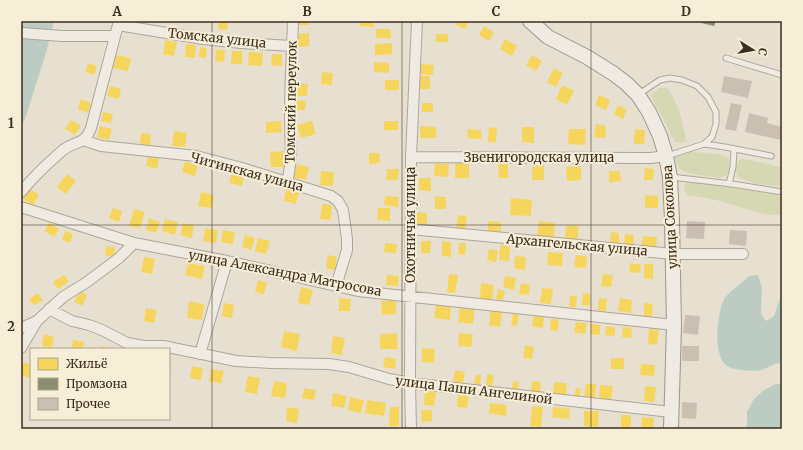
<svg xmlns="http://www.w3.org/2000/svg" width="803" height="450" font-family="Merriweather,serif">
<rect width="100%" height="100%" fill="#e7e0d1"/>
<path fill="#d6d7b3" d="M659 88H667C679 103 683 123 686 141L681 143 675 142 663 119 654 102 651 95Z
M677 152H695L723 155 729 159V167L727 175 719 178 692 174 680 169 674 157Z
M742 159 764 163 782 168V186C768 186 748 184 737 176L736 166 739 160Z
M688 182 706 183 775 195 782 197V215C763 216 745 208 727 203 714 199 700 197 687 195L685 190 684 185Z"/>
<path fill="#bcccc2" d="M21 21H54L46 53 25 119 21 126Z
M758 275 762 288 761 314 766 321 774 316 782 293V363C773 363 770 367 762 370 754 372 739 370 731 368 711 361 717 314 724 299 727 294 744 281 749 276Z
M776 384H782V429H747V412L754 399 764 390Z"/>
<path fill="#f6d55c" d="M219 21H228L227 30 218 29Z
M299 21H310V25H299Z
M360 21H374V27L360 26Z
M456 21H469L465 29 455 24Z
M484 26 494 32 489 41 479 35Z
M376 29H391V38H376Z
M309 33V46L298 47 297 34Z
M436 34H448V42H436Z
M505 39 517 46 512 56 500 49Z
M165 40 177 42 174 56 163 54Z
M392 43V54L375 55V44Z
M186 44 196 45 195 58 185 57Z
M200 47 207 48 206 58 199 57Z
M216 49 225 50 224 62 215 61Z
M232 51H242V64H231Z
M249 52 263 53 262 66 248 65Z
M272 54H282V66L271 65Z
M116 55 131 58 128 71 113 68Z
M532 55 542 61 536 71 526 65Z
M374 62 389 63V73L374 72Z
M88 63 97 66 94 75 85 72Z
M421 64 434 65 433 75 420 74Z
M554 68 563 73 556 87 547 82Z
M322 72 333 73 332 85 321 84Z
M420 76H430V89H420Z
M385 80H399V90H385Z
M296 83 308 84 307 96H296Z
M562 85 574 91 567 105 556 99Z
M110 86 121 89 119 99 107 96Z
M599 95 610 100 606 110 595 105Z
M81 99 91 103 88 113 78 109Z
M296 100 306 101 305 110H296Z
M422 103H433V112H422Z
M618 105 627 110 623 119 614 114Z
M103 112 113 114 111 123 101 121Z
M71 120 81 126 75 135 65 129Z
M281 121 282 132 266 133V122Z
M312 121 316 134 301 138 297 125Z
M384 121H398V130H384Z
M596 124 606 126 605 138 594 137Z
M100 126 112 129 109 140 97 137Z
M420 126 436 127V138H420Z
M489 127 497 128 496 142H488Z
M522 127H534V143L522 142Z
M468 129 481 130V139L467 138Z
M569 129H586L585 145 568 144Z
M635 129 645 130 644 144H634Z
M174 131 187 133 185 147 172 146Z
M141 133 151 134 150 146 140 145Z
M283 151 284 167H271L270 152Z
M369 153H379L380 163 369 164Z
M148 156 159 158 157 169 146 166Z
M185 161 198 165 195 176 182 172Z
M498 162H508V178H499Z
M435 163 449 164 448 177 434 176Z
M455 163H469V178H455Z
M297 164 309 167 306 180 294 177Z
M532 165H544V180H532Z
M581 166V180L567 181 566 167Z
M645 168 654 169 653 180H644Z
M387 169H399L398 180H386Z
M321 171 334 172 333 186 320 185Z
M609 171H620L621 181 609 182Z
M232 172 244 175 242 186 229 183Z
M67 174 76 181 66 194 57 187Z
M419 178H431V191L419 190Z
M30 189 39 195 33 205 23 199Z
M286 189 299 191 296 204 284 201Z
M201 192 214 195 212 208 198 206Z
M645 195 658 196V208H645Z
M385 196 399 197 398 207 384 205Z
M435 196 446 197V209H435Z
M511 198 532 200 531 216 510 215Z
M322 204 332 205 331 220 320 219Z
M113 208 122 211 119 222 109 218Z
M378 208H390V221L377 220Z
M134 209 145 212 140 228 129 226Z
M417 212 427 213V225H417Z
M458 215 467 216 465 230 456 229Z
M149 218 160 222 156 233 146 230Z
M165 219 178 222 175 235 162 231Z
M488 221 501 222V232L488 231Z
M539 221 555 223 554 239 537 237Z
M49 223 59 229 54 237 44 231Z
M183 223 194 225 192 238 180 235Z
M566 225 579 226 577 241 565 240Z
M205 228 218 230 216 243 203 241Z
M223 230 235 232 233 244 221 242Z
M65 231 73 234 70 243 62 240Z
M611 232 619 233V245L610 244Z
M625 234 634 235 633 246 624 245Z
M245 235 255 238 251 250 242 247Z
M643 236 657 237 656 248 641 246Z
M258 238 270 241 266 254 255 251Z
M421 241H431L430 253H421Z
M442 241 451 242V257L442 256Z
M385 243 397 244 396 253 384 252Z
M459 243H466L465 255 458 254Z
M500 245 510 246 509 261 499 260Z
M106 246 115 247 114 257 105 255Z
M489 249 498 251 496 262 487 260Z
M548 252 563 253 562 266 547 265Z
M328 255 337 257 335 270 326 268Z
M576 255 587 256 586 268 574 267Z
M515 256 526 257 525 270 514 268Z
M144 257 155 259 152 274 141 272Z
M188 263 205 266 202 279 185 275Z
M630 263 641 265 640 273 629 272Z
M644 264H653V279L644 278Z
M449 274 458 275 455 293 447 292Z
M603 274 613 275 611 287 601 286Z
M64 275 69 281 58 289 53 282Z
M387 275 399 276 398 286 386 285Z
M505 276 516 278 514 290 503 287Z
M258 280 267 282 264 294 255 292Z
M481 283 494 285 492 300 480 298Z
M521 283 530 285 529 295 519 294Z
M301 287 313 290 309 305 298 303Z
M542 288 553 289 551 304 540 303Z
M498 289 505 291 503 300 496 299Z
M80 291 87 295 82 306 74 302Z
M38 293 43 300 34 305 29 299Z
M583 293 591 294 589 306 582 305Z
M570 296H577L576 307H569Z
M339 298 351 299 350 311H339Z
M599 298 607 299 606 311 598 310Z
M620 298 632 300 631 313 618 311Z
M396 300V314L382 315 381 301Z
M189 301 204 304 202 320 187 318Z
M224 303 234 305 232 318 222 316Z
M644 303 653 304 652 316H644Z
M436 304 451 305 450 320 434 318Z
M460 306 475 307 473 324 458 322Z
M146 308 157 310 154 323 144 321Z
M491 310 502 312 500 327 489 325Z
M513 313 519 314 517 326 511 325Z
M534 315 544 316 543 328 532 326Z
M551 319H559L558 331 550 330Z
M576 322 587 323 585 334 574 332Z
M591 324 600 325V335L590 334Z
M606 326 615 327V336L605 335Z
M623 327 632 328 631 338 622 337Z
M649 329 659 330 657 345 648 344Z
M284 331 300 334 297 351 281 347Z
M397 333 398 349H380V334Z
M459 333 473 334 471 347 458 346Z
M44 334 54 337 52 348 42 346Z
M333 336 345 338 342 355 331 353Z
M73 340 84 342 83 349H72Z
M525 345 534 347 532 359 523 358Z
M100 346 111 348V349H99Z
M422 348 435 349 434 363 422 362Z
M385 357 396 359 395 369 383 367Z
M611 358H624V369H611Z
M23 362 31 365V375L30 378 21 375V369Z
M169 364H171L170 374H169Z
M641 364 655 365 654 376 640 375Z
M192 366 203 368 201 380 190 378Z
M211 369 224 371 221 383 209 381Z
M455 370 465 372 463 383 453 381Z
M487 374 494 375 492 386 486 385Z
M476 375H481L480 385 474 384Z
M248 376 260 378 257 394 245 392Z
M274 381 287 383 285 398 271 396Z
M513 381 519 382 518 390 512 389Z
M532 381 541 382 540 392 531 391Z
M554 382 567 383 566 395 553 393Z
M586 384H596L595 397H584Z
M600 385 613 386 611 399 599 398Z
M645 386 656 387 654 402 644 401Z
M304 388 316 390 314 400 302 398Z
M576 388 581 389 580 396H574Z
M425 391 436 392 434 406 424 405Z
M333 393 347 396 344 408 331 406Z
M458 394 469 395 467 408 457 407Z
M350 397 364 400 361 413 348 410Z
M367 400 386 403 384 416 365 413Z
M490 403 507 405 506 416 489 413Z
M532 406 543 407 541 427 530 426Z
M287 407 299 409 297 423 286 421Z
M390 407H399V426H389Z
M553 407 570 409 569 419 552 417Z
M421 410H432V421L422 422Z
M584 411H599L598 427 584 426Z
M621 415H631V428H621Z
M642 417 654 418 653 429 641 428Z"/>
<path fill="#8c8c6e" d="M693 21H716L714 26Z"/>
<path fill="#cbbfb2" d="M724 76 752 81 748 98 721 92Z
M731 103 742 105 736 131 725 129Z
M749 113 768 118 767 123 782 127V134L781 140 745 132Z
M687 221 705 222 704 239 686 238Z
M730 230 747 231 746 246 729 244Z
M685 315 700 316 698 335 683 333Z
M682 346H699V361H682Z
M682 402 697 403 696 419 682 418Z"/>
<g fill="none" stroke-linecap="round" stroke-linejoin="round">
<defs>
<path id="lane" d="M726 58 782 75
M639 94 660 80 670 78 682 80 697 86 708 97 716 112V124L712 137 704 144
M667 156 704 144 725 147 771 156
M671 177 732 184 782 192
M729 184 733 167 734 149"/>
<path id="street" d="M118 25 203 39 241 43 292 46
M21 33 62 36H115
M83 140 101 146 196 156 242 168 331 196 338 201 343 210 347 239V250L336 286
M411 157 651 158 666 156
M287 182C293 161 290 139 290 117 290 85 292 53 293 21
M21 192C33 177 48 163 63 150 76 140 84 146 91 128L119 21
M21 207 134 243 227 261 358 291 674 325
M410 229 673 254H743
M49 309 72 321 89 325 102 330 127 343 144 346H163L236 361 271 363 329 364 349 367 389 379 410 383 671 412
M21 328 37 321
M21 348 37 321 63 297 87 282 119 258 134 243
M200 354 227 261
M411 429 410 383 411 157 417 21"/>
<path id="secondary" d="M530 21 548 37 587 57 614 74 627 84 638 95 649 112 660 136 666 156 670 177 672 220 674 325 671 429"/>
</defs>
<use href="#lane" stroke="#ada599" stroke-width="7"/>
<use href="#street" stroke="#ada599" stroke-width="12"/>
<use href="#secondary" stroke="#9c958a" stroke-width="16"/>
<use href="#lane" stroke="#efebe3" stroke-width="5"/>
<use href="#street" stroke="#efebe3" stroke-width="10"/>
<use href="#secondary" stroke="#efebe3" stroke-width="14"/>
</g>
<path fill="none" stroke="#3d2e20" stroke-width="1" stroke-opacity="0.55" d="M212 21V429M402 21V429M591 21V429M21 225H782"/>
<g text-anchor="middle" dominant-baseline="central" stroke-width="4" stroke-linejoin="round" paint-order="stroke">
<g font-size="13" fill="#3d2e20" stroke="#f7eed8">
<text transform="translate(217 38) rotate(6)">Томская улица</text>
<text transform="translate(291 102) rotate(-89)">Томский переулок</text>
<text x="539" y="157">Звенигородская улица</text>
<text transform="translate(247 172) rotate(15)">Читинская улица</text>
<text transform="translate(670 217) rotate(-93)">улица Соколова</text>
<text transform="translate(410 225) rotate(-90)">Охотничья улица</text>
<text transform="translate(577 245) rotate(5)">Архангельская улица</text>
<text transform="translate(285 273) rotate(11)">улица Александра Матросова</text>
<text transform="translate(474 390) rotate(7)">улица Паши Ангелиной</text>
</g>
</g>
<rect width="803" height="450" fill="none" stroke="#f7eed8" stroke-width="44"/>
<rect x="30" y="348" width="140" height="72" fill="#f7eed8" stroke="#ada18e"/>
<rect x="38" y="358" width="20" height="12" fill="#f6d55c" stroke="#ada18e"/>
<text x="66" y="368" font-size="12" fill="#3d2e20">Жильё</text>
<rect x="38" y="378" width="20" height="12" fill="#8c8c6e" stroke="#ada18e"/>
<text x="66" y="388" font-size="12" fill="#3d2e20">Промзона</text>
<rect x="38" y="398" width="20" height="12" fill="#cbbfb2" stroke="#ada18e"/>
<text x="66" y="408" font-size="12" fill="#3d2e20">Прочее</text>
<g transform="translate(753 50) rotate(101)" stroke="#f7eed8" stroke-width="3" paint-order="stroke">
<path d="M0-3L7 15L0 10L-7 15Z" fill="#3d2e20"/>
<text y="-6" font-size="11" font-weight="bold" text-anchor="middle" fill="#3d2e20">С</text>
</g>
<rect x="22" y="22" width="759" height="406" fill="none" stroke="#3d2e20" stroke-width="1.5"/>
<g font-size="13" text-anchor="middle" font-weight="bold" fill="#3d2e20">
<text x="117" y="16">A</text>
<text x="307" y="16">B</text>
<text x="496" y="16">C</text>
<text x="686" y="16">D</text>
<text x="11" y="128">1</text>
<text x="11" y="331">2</text>
</g>
</svg>
